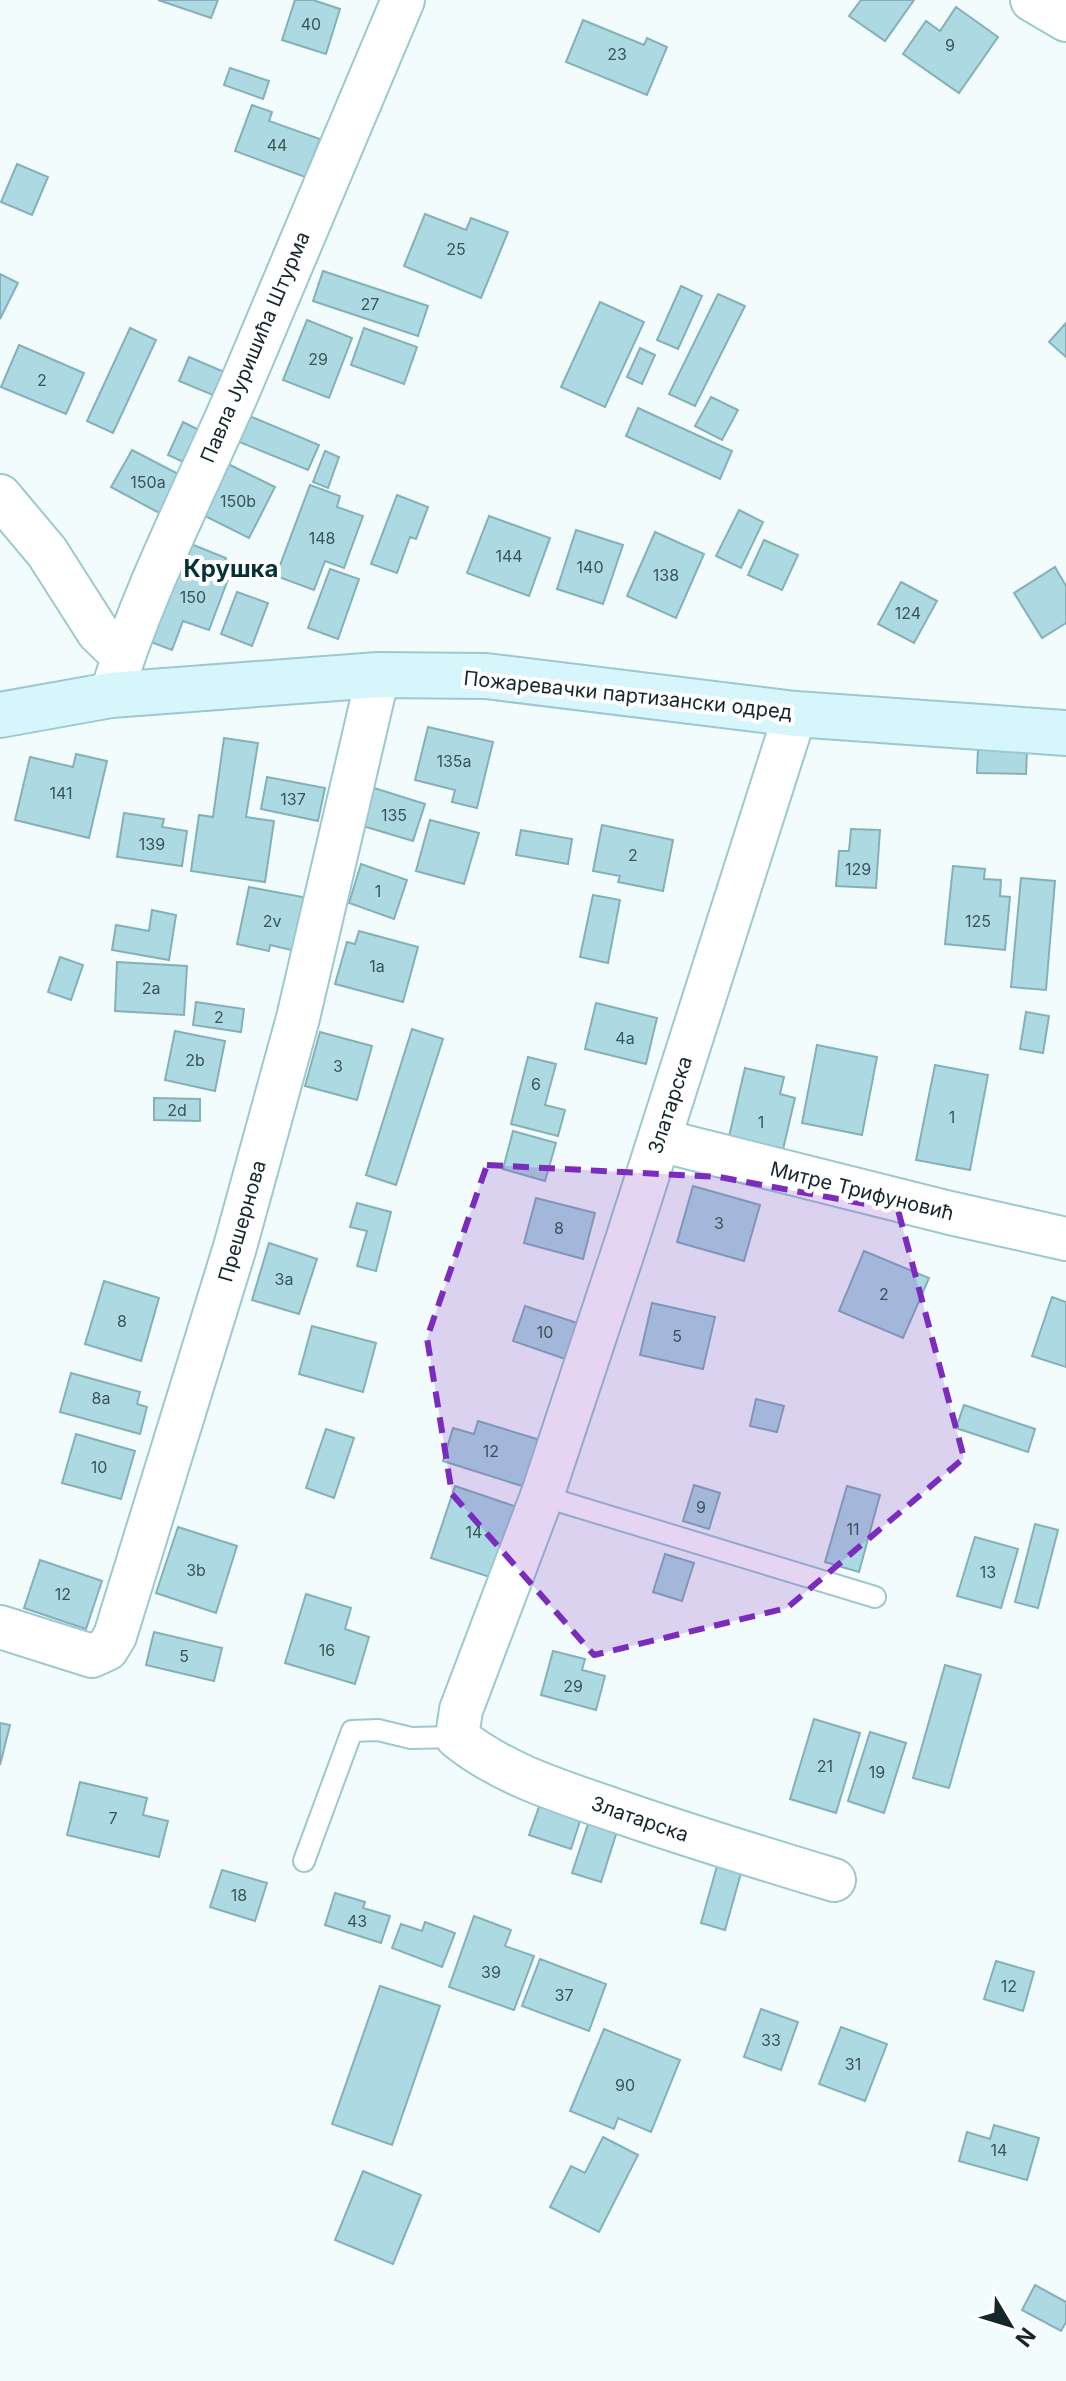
<svg xmlns="http://www.w3.org/2000/svg" width="1066" height="2381" font-family="Inter,sans-serif">
<rect width="100%" height="100%" fill="#f3fcfd"/>
<path fill="#addae2" stroke="#84b0b8" stroke-width="2" d="M158 0H218L211 18Z
M295 0H313L340 9 326 54 282 40Z
M861 0H914L885 41 849 16Z
M956 7 998 37 959 93 903 54 926 21 940 31Z
M583 20 644 45 647 38 667 47 647 95 566 62Z
M230 68 269 81 263 99 224 85Z
M252 105 272 112 269 121 320 139 305 177 235 151Z
M17 164 48 177 32 215 1 202Z
M425 214 466 230 471 218 508 232 481 298 404 266Z
M323 271 428 306 418 336 313 301Z
M0 274 18 283 0 319Z
M681 286 702 296 678 349 657 340Z
M718 294 745 306 695 406 669 394Z
M600 302 644 322 605 407 561 387Z
M307 320 352 338 329 398 283 380Z
M1066 323V357L1049 342Z
M130 328 156 340 113 433 87 421Z
M364 328 417 347 404 384 351 365Z
M19 345 84 373 66 414 1 387Z
M640 348 655 355 642 384 627 377Z
M189 357 229 374 220 398 179 381Z
M711 397 738 410 722 440 695 426Z
M638 408 732 451 720 479 626 436Z
M247 415 319 445 308 470 237 441Z
M183 422 205 433 190 465 168 455Z
M132 450 184 477 163 515 111 487Z
M325 451 339 457 328 488 313 482Z
M226 463 275 487 249 538 201 514Z
M310 485 340 496 337 507 363 516 344 568 325 561 314 590 276 576Z
M397 495 428 507 416 539 410 537 397 573 371 564Z
M739 510 763 522 741 568 716 556Z
M489 516 550 538 529 596 467 573Z
M576 530 623 545 603 604 557 589Z
M655 532 704 554 676 618 627 596Z
M764 540 798 555 782 590 748 575Z
M186 542 226 558 222 571 230 574 209 630 183 621 172 650 148 641Z
M1055 567 1066 586V623L1042 638 1014 593Z
M330 569 359 579 338 639 308 628Z
M901 582 937 601 914 643 878 624Z
M237 592 268 603 252 646 221 634Z
M428 727 493 742 477 808 452 802 455 790 415 780Z
M224 738 258 743 246 817 274 821 265 882 191 871 199 815 213 817Z
M978 748 1027 750 1026 774 977 773Z
M76 754 107 761 89 838 15 820 30 757 73 767Z
M267 777 325 788 318 821 261 809Z
M374 788 425 804 413 841 363 826Z
M124 813 164 819 162 827 187 831 182 866 117 857Z
M430 820 479 833 464 884 416 871Z
M602 825 673 840 663 891 618 882 620 876 593 871Z
M851 829 880 830 876 888 836 886 839 851H849Z
M521 830 572 839 568 864 516 855Z
M361 864 407 880 394 919 349 903Z
M953 866 985 869 984 879 1001 880 1000 896 1010 897 1005 950 945 944Z
M1021 878 1055 881 1046 990 1011 987Z
M249 887 308 898 296 951 270 945 269 951 237 944Z
M593 895 620 900 608 963 580 957Z
M152 910 176 915 169 960 112 950 116 925 149 931Z
M359 931 418 947 403 1002 335 984 347 942 355 944Z
M60 957 83 965 71 1000 48 992Z
M117 962 187 966 184 1015 115 1011Z
M196 1002 244 1009 241 1032 193 1025Z
M596 1003 657 1018 646 1064 585 1049Z
M1026 1012 1049 1016 1043 1053 1020 1049Z
M412 1029 443 1039 396 1185 366 1175Z
M175 1031 225 1041 215 1091 165 1080Z
M320 1032 372 1046 357 1100 305 1086Z
M817 1045 877 1057 862 1135 802 1123Z
M528 1057 556 1064 545 1105 565 1110 558 1136 511 1124Z
M935 1065 988 1075 970 1170 916 1160Z
M745 1068 784 1077 780 1094 795 1098 781 1158 727 1145Z
M154 1098 200 1099V1121L154 1120Z
M513 1131 556 1143 545 1181 503 1169Z
M693 1186 760 1205 744 1261 677 1242Z
M536 1198 595 1213 583 1259 524 1243Z
M357 1203 391 1212 376 1271 357 1266 367 1231 350 1227Z
M269 1243 317 1259 299 1314 252 1300Z
M864 1251 929 1278 903 1338 839 1311Z
M104 1281 159 1298 141 1361 85 1344Z
M1052 1297 1066 1302V1367L1032 1356Z
M652 1303 715 1317 703 1369 640 1355Z
M525 1306 577 1323 565 1359 513 1341Z
M312 1326 376 1343 363 1392 299 1374Z
M71 1373 140 1392 137 1404 147 1407 140 1434 60 1412Z
M756 1399 784 1406 777 1432 750 1426Z
M964 1405 1035 1429 1028 1452 956 1428Z
M478 1421 540 1440 525 1487 443 1461 453 1428 474 1434Z
M326 1429 354 1438 334 1498 306 1488Z
M76 1434 135 1451 121 1499 62 1483Z
M694 1485 720 1493 709 1529 683 1521Z
M455 1486 517 1507 493 1578 431 1558Z
M847 1486 880 1495 859 1572 825 1562Z
M1035 1524 1058 1530 1038 1608 1015 1602Z
M178 1527 237 1546 216 1613 156 1593Z
M975 1537 1018 1549 1001 1608 957 1596Z
M665 1554 694 1563 682 1601 653 1592Z
M40 1560 102 1581 86 1629 24 1608Z
M306 1594 351 1608 345 1629 369 1637 355 1684 285 1663Z
M154 1632 222 1648 214 1681 146 1665Z
M553 1651 585 1659 582 1670 605 1676 596 1710 541 1695Z
M945 1665 981 1675 949 1788 913 1778Z
M814 1719 860 1733 836 1813 790 1799Z
M0 1723 10 1725 0 1765Z
M870 1732 906 1743 884 1813 848 1801Z
M80 1782 147 1798 143 1815 168 1821 159 1857 67 1835Z
M540 1804 581 1818 571 1849 529 1835Z
M590 1818 618 1828 601 1882 572 1873Z
M717 1866 741 1873 725 1930 701 1923Z
M222 1870 267 1883 255 1921 210 1907Z
M335 1893 365 1902 363 1908 390 1916 381 1943 325 1925Z
M474 1916 511 1930 505 1946 534 1956 514 2010 449 1987Z
M425 1922 455 1933 442 1967 392 1948 401 1924 422 1931Z
M540 1959 606 1984 589 2031 522 2006Z
M996 1961 1034 1972 1023 2011 984 1999Z
M380 1986 440 2006 392 2145 332 2124Z
M761 2009 798 2022 781 2070 744 2057Z
M841 2027 887 2044 865 2101 819 2084Z
M604 2029 680 2060 651 2132 618 2118 614 2129 570 2111Z
M994 2125 1039 2138 1027 2180 959 2161 967 2132 990 2139Z
M603 2137 638 2155 599 2232 550 2207 571 2166 585 2173Z
M363 2171 421 2195 393 2264 335 2240Z
M1035 2285 1066 2302V2322L1061 2331 1022 2310Z"/>
<g fill="none" stroke-linecap="round" stroke-linejoin="round">
<defs>
<path id="lane" d="M542 1496 875 1597
M304 1861 352 1731 378 1730 411 1738 457 1737"/>
<path id="street" d="M1032 0 1066 20
M0 496 47 552 98 632 123 656
M111 695C144 588 196 489 240 387 295 258 348 129 403 0
M795 714 626 1243 542 1496 461 1710 457 1737C502 1774 562 1792 617 1811 689 1836 761 1858 834 1880
M659 1140 950 1213 1066 1239
M0 1627 92 1656 107 1649 115 1636 235 1247 298 1018 378 675"/>
<path id="secondary" d="M0 715 111 695 378 675 486 676 795 714 1066 733"/>
</defs>
<use href="#lane" stroke="#9cc8d0" stroke-width="24"/>
<use href="#street" stroke="#9cc8d0" stroke-width="46"/>
<use href="#secondary" stroke="#9cc8d0" stroke-width="48"/>
<use href="#lane" stroke="#fff" stroke-width="20"/>
<use href="#street" stroke="#fff" stroke-width="42"/>
<use href="#secondary" stroke="#d6f6fb" stroke-width="44"/>
</g>
<path fill="#7b2cbf" fill-opacity="0.2" stroke="#7b2cbf" stroke-width="6" stroke-dasharray="16 10" stroke-linejoin="round" d="M487 1165 719 1177 898 1210 964 1458 787 1608 594 1655 452 1494 427 1338Z"/>
<g text-anchor="middle" dominant-baseline="central" stroke-width="8" stroke-linejoin="round" paint-order="stroke">
<g font-size="16" fill="#3b5458">
<text x="311" y="24">40</text>
<text x="950" y="45">9</text>
<text x="617" y="54">23</text>
<text x="277" y="145">44</text>
<text x="456" y="249">25</text>
<text x="370" y="304">27</text>
<text x="318" y="359">29</text>
<text x="42" y="380">2</text>
<text x="148" y="482">150a</text>
<text x="238" y="501">150b</text>
<text x="322" y="538">148</text>
<text x="509" y="556">144</text>
<text x="590" y="567">140</text>
<text x="666" y="575">138</text>
<text x="193" y="597">150</text>
<text x="908" y="613">124</text>
<text x="454" y="761">135a</text>
<text x="61" y="793">141</text>
<text x="293" y="799">137</text>
<text x="394" y="815">135</text>
<text x="152" y="844">139</text>
<text x="633" y="855">2</text>
<text x="858" y="869">129</text>
<text x="378" y="891">1</text>
<text x="272" y="921">2v</text>
<text x="978" y="921">125</text>
<text x="377" y="966">1a</text>
<text x="151" y="988">2a</text>
<text x="219" y="1017">2</text>
<text x="625" y="1038">4a</text>
<text x="195" y="1060">2b</text>
<text x="338" y="1066">3</text>
<text x="536" y="1084">6</text>
<text x="177" y="1110">2d</text>
<text x="952" y="1117">1</text>
<text x="761" y="1122">1</text>
<text x="719" y="1223">3</text>
<text x="559" y="1228">8</text>
<text x="284" y="1279">3a</text>
<text x="884" y="1294">2</text>
<text x="122" y="1321">8</text>
<text x="545" y="1332">10</text>
<text x="677" y="1336">5</text>
<text x="101" y="1398">8a</text>
<text x="491" y="1451">12</text>
<text x="99" y="1467">10</text>
<text x="701" y="1507">9</text>
<text x="853" y="1529">11</text>
<text x="474" y="1532">14</text>
<text x="196" y="1570">3b</text>
<text x="988" y="1572">13</text>
<text x="63" y="1594">12</text>
<text x="327" y="1650">16</text>
<text x="184" y="1656">5</text>
<text x="573" y="1686">29</text>
<text x="825" y="1766">21</text>
<text x="877" y="1772">19</text>
<text x="113" y="1818">7</text>
<text x="239" y="1895">18</text>
<text x="357" y="1921">43</text>
<text x="491" y="1972">39</text>
<text x="1009" y="1986">12</text>
<text x="564" y="1995">37</text>
<text x="771" y="2040">33</text>
<text x="853" y="2064">31</text>
<text x="625" y="2085">90</text>
<text x="999" y="2150">14</text>
</g>
<g font-size="20" fill="#15272a" stroke="#fff">
<text transform="translate(255 347) rotate(-67)">Павла Јуришића Штурма</text>
<text transform="translate(628 695) rotate(6)">Пожаревачки партизански одред</text>
<text transform="translate(670 1105) rotate(-72)">Златарска</text>
<text transform="translate(862 1191) rotate(14)">Митре Трифуновић</text>
<text transform="translate(242 1221) rotate(-74)">Прешернова</text>
<text transform="translate(640 1819) rotate(19)">Златарска</text>
</g>
<g font-size="24" font-weight="bold" fill="#033239" stroke="#fff">
<text x="231" y="568">Крушка</text>
</g>
</g>
<g transform="translate(1010 2325) rotate(128)" stroke="#ffffff" stroke-width="6" paint-order="stroke">
<path d="M0-6L14 30L0 20L-14 30Z" fill="#15272a"/>
<text y="-12" font-size="22" font-weight="bold" text-anchor="middle" fill="#15272a">N</text>
</g>
</svg>
